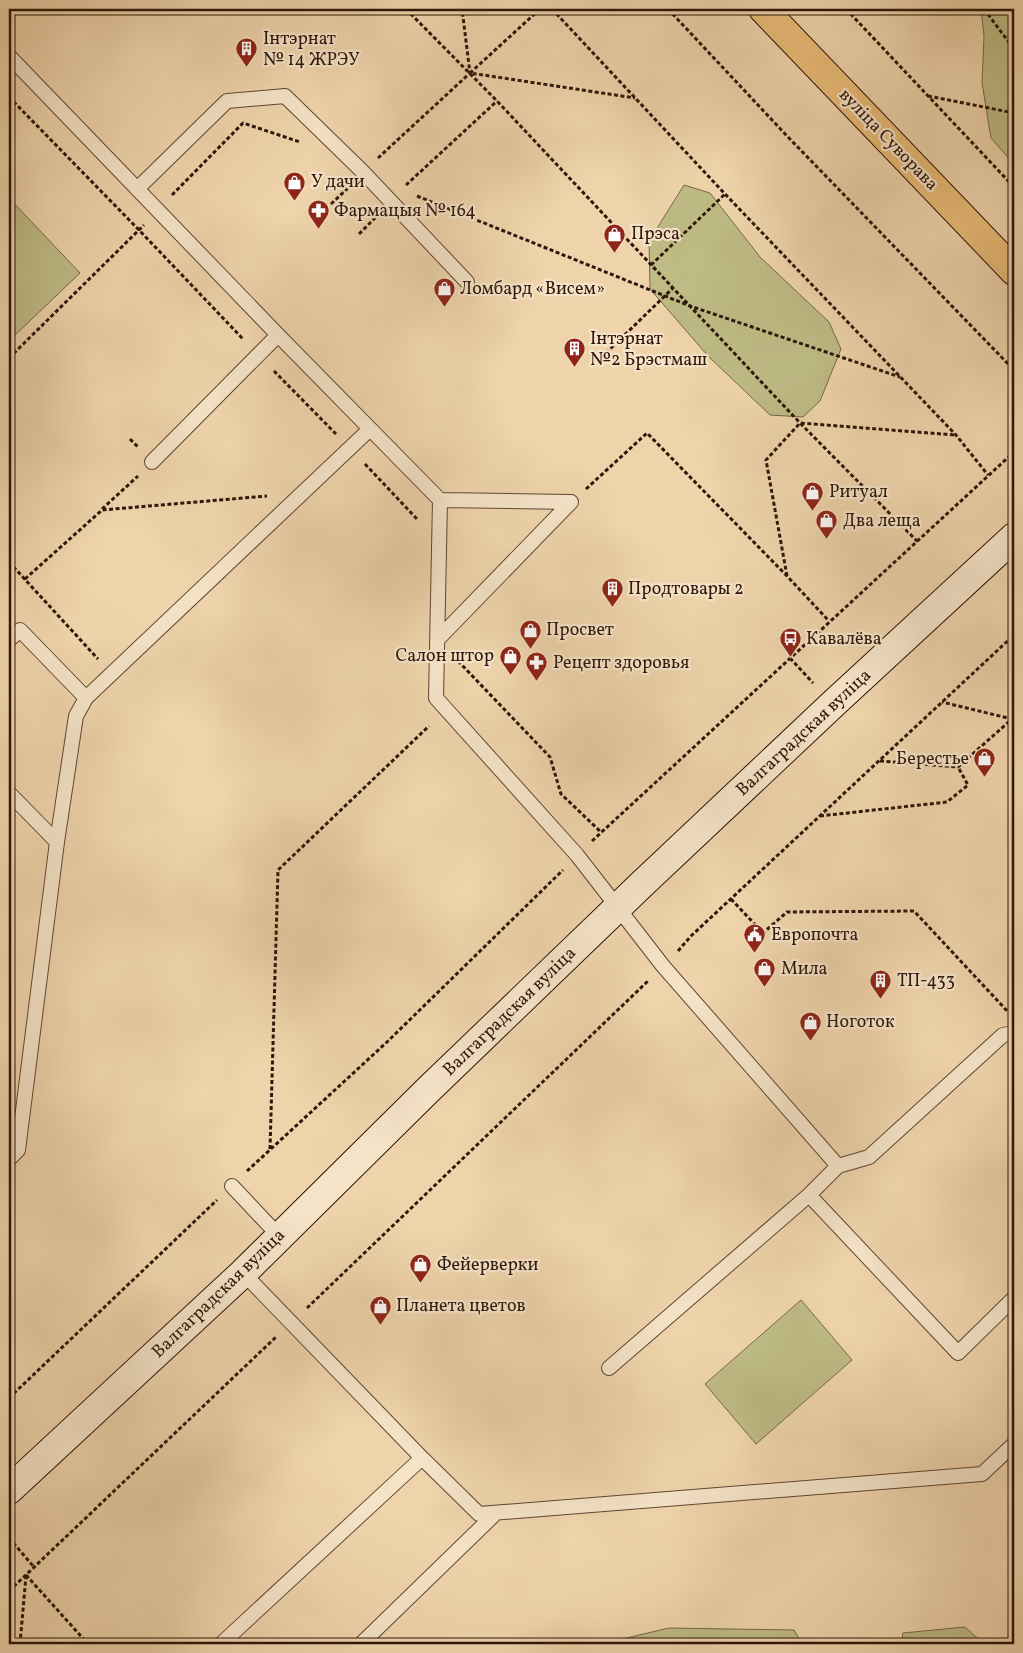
<svg xmlns="http://www.w3.org/2000/svg" width="1023" height="1653" font-family="Vollkorn,serif">
<rect width="100%" height="100%" fill="#efd4ab"/>
<filter id="stains"><feTurbulence type="fractalNoise" baseFrequency=".004" numOctaves="4"/><feColorMatrix values="0 0 0 0 .2 0 0 0 0 .09 0 0 0 0 .02 0 0 0 .5 -.17"/></filter>
<radialGradient id="worn" r=".72"><stop offset=".6" stop-color="#630" stop-opacity="0"/><stop offset="1" stop-color="#630" stop-opacity=".3"/></radialGradient>
<path fill="#bebb85" stroke="#766848" d="M981 9H1014V162H1012L991 138 982 83 984 36Z
M684 185 710 193 760 257 829 322 841 349 820 401 803 417 770 415 708 356 650 289 649 241Z
M9 198 80 273 9 341Z
M801 1300 852 1360 756 1444 705 1384Z
M965 1627 984 1644H901L903 1633Z
M669 1628 794 1630 802 1644H601Z"/>
<g fill="none" stroke-linecap="round" stroke-linejoin="round">
<defs>
<path id="service" d="M9 56 278 335 440 500 436 698 577 855 663 966 838 1166 869 1157 1003 1035 1014 1033
M137 189 227 101 285 96 363 172 467 282
M152 462 278 335
M440 500 571 502
M438 639 571 502
M9 640 20 630 86 698
M9 793 57 842
M9 1159 18 1150 57 842 76 716 86 698 370 429
M232 1186 279 1236
M809 1195 958 1353 1014 1298
M243 1273 422 1458 479 1514 982 1474 1014 1444
M609 1368 809 1195 838 1166
M221 1644 422 1458
M361 1644 496 1513"/>
<path id="secondary" d="M9 1490 243 1273 428 1090 641 885 833 704 1014 537"/>
<path id="primary" d="M763 9 1014 271"/>
</defs>
<use href="#service" stroke="#5f4632" stroke-width="16"/>
<use href="#secondary" stroke="#2f160a" stroke-width="30"/>
<use href="#primary" stroke="#2f160a" stroke-width="30"/>
<path stroke="#2f160a" stroke-width="3" stroke-dasharray="4 2.5" stroke-linecap="butt" d="M406 9 497 101 800 423 917 541
M540 9 470 73 635 98
M552 9 725 194 956 435 988 475
M668 9 787 136 1014 370
M846 9 1014 187
M984 9 1014 49
M928 96 1014 113
M9 97 139 230 243 339
M378 158 470 73 462 9
M406 185 497 101
M172 195 243 123 300 142
M417 196 690 306 900 377
M331 204 349 187
M359 234 376 217
M651 265 725 194
M606 353 673 288
M9 358 144 225
M274 371 336 434
M130 439 138 447
M365 464 417 519
M586 489 647 433 787 576 829 621
M102 509 138 476
M9 562 98 659
M787 576 766 460 800 423 955 435
M25 579 102 510 267 496
M1011 638 1014 656
M790 658 813 683
M458 661 550 757 561 794 601 832
M880 761 958 767 1012 719 942 702
M820 816 947 802 968 785 958 767
M592 841 1014 452
M731 899 763 933 787 912 914 911 1009 1013
M678 951 691 936 1014 635
M270 1149 278 870 429 726
M247 1171 387 1042 563 870
M307 1308 649 980
M9 1398 217 1200
M9 1538 34 1567
M26 1575 88 1644
M9 1591 277 1336
M20 1644 26 1576
M895 1644 1014 1640"/>
<use href="#service" stroke="#f5e3c8" stroke-width="14"/>
<use href="#secondary" stroke="#f5e3c8" stroke-width="28"/>
<use href="#primary" stroke="#e8ba76" stroke-width="28"/>
</g>
<defs>
<symbol id="building-pin" viewBox="-11 -11 22 30"><path d="M0 17L-7.5 6A9.5 9.5 0 1 1 7.5 6Z" fill="#8f2418" stroke="#f5e3c8"/><path d="M-4-6H4V6H1V3H-1V6H-4ZM-2.5-4.3h1.7v1.8h-1.7ZM.8-4.3h1.7v1.8H.8ZM-2.5-1h1.7V.8h-1.7ZM.8-1h1.7V.8H.8Z" fill="#fff"/></symbol>
<symbol id="shop-pin" viewBox="-11 -11 22 30"><path d="M0 17L-7.5 6A9.5 9.5 0 1 1 7.5 6Z" fill="#8f2418" stroke="#f5e3c8"/><path d="M-5-2.5h2.3a2.7 3.5 0 0 1 5.4 0H5L5.5 6h-11ZM-1.5-2.5h3a1.5 2.3 0 0 0-3 0Z" fill="#fff"/></symbol>
<symbol id="pharmacy-pin" viewBox="-11 -11 22 30"><path d="M0 17L-7.5 6A9.5 9.5 0 1 1 7.5 6Z" fill="#8f2418" stroke="#f5e3c8"/><path d="M-2-6h4v4h4v4h-4v4h-4v-4h-4v-4h4Z" fill="#fff"/></symbol>
<symbol id="bus-pin" viewBox="-11 -11 22 30"><path d="M0 17L-7.5 6A9.5 9.5 0 1 1 7.5 6Z" fill="#8f2418" stroke="#f5e3c8"/><path d="M-5-6H5V4H4V6H2V4H-2V6H-4V4H-5ZM-3.5-4V0h7V-4ZM-3.5 1.2v1.5H-2V1.2ZM2 1.2v1.5H3.5V1.2Z" fill="#fff"/></symbol>
<symbol id="civic-pin" viewBox="-11 -11 22 30"><path d="M0 17L-7.5 6A9.5 9.5 0 1 1 7.5 6Z" fill="#8f2418" stroke="#f5e3c8"/><path d="M-.6-6.5H3V-4.5H.6V-3L4-1V1h2V6H-6V1h2V-1L-.6-3ZM-1.2 2.5V6h2.4V2.5Z" fill="#fff"/></symbol>
</defs>
<g fill-rule="evenodd">
<use href="#building-pin" x="234" y="36" width="25" height="34"/>
<use href="#shop-pin" x="282" y="170" width="25" height="34"/>
<use href="#pharmacy-pin" x="306" y="198" width="25" height="34"/>
<use href="#shop-pin" x="602" y="222" width="25" height="34"/>
<use href="#shop-pin" x="432" y="276" width="25" height="34"/>
<use href="#building-pin" x="562" y="336" width="25" height="34"/>
<use href="#shop-pin" x="800" y="480" width="25" height="34"/>
<use href="#shop-pin" x="814" y="508" width="25" height="34"/>
<use href="#building-pin" x="600" y="576" width="25" height="34"/>
<use href="#shop-pin" x="518" y="618" width="25" height="34"/>
<use href="#bus-pin" x="778" y="626" width="25" height="34"/>
<use href="#shop-pin" x="498" y="644" width="25" height="34"/>
<use href="#pharmacy-pin" x="524" y="650" width="25" height="34"/>
<use href="#shop-pin" x="972" y="746" width="25" height="34"/>
<use href="#civic-pin" x="742" y="922" width="25" height="34"/>
<use href="#shop-pin" x="752" y="956" width="25" height="34"/>
<use href="#building-pin" x="868" y="968" width="25" height="34"/>
<use href="#shop-pin" x="798" y="1010" width="25" height="34"/>
<use href="#shop-pin" x="408" y="1252" width="25" height="34"/>
<use href="#shop-pin" x="368" y="1294" width="25" height="34"/>
</g>
<g text-anchor="middle" dominant-baseline="central" stroke-width="4.5" stroke-linejoin="round" paint-order="stroke">
<g font-size="18" fill="#2f160a" stroke="#f5e3c8" text-anchor="start">
<text x="263" y="39">Інтэрнат<tspan x="263" dy="21">№ 14 ЖРЭУ</tspan></text>
<text x="311" y="182">У дачи</text>
<text x="334" y="211">Фармацыя № 164</text>
<text x="631" y="234">Прэса</text>
<text x="460" y="289">Ломбард «Висем»</text>
<text x="590" y="339">Інтэрнат<tspan x="590" dy="21">№2 Брэстмаш</tspan></text>
<text x="829" y="492">Ритуал</text>
<text x="843" y="521">Два леща</text>
<text x="628" y="589">Продтовары 2</text>
<text x="546" y="630">Просвет</text>
<text x="806" y="639">Кавалёва</text>
<text x="494" y="656" text-anchor="end">Салон штор</text>
<text x="553" y="663">Рецепт здоровья</text>
<text x="969" y="759" text-anchor="end">Берестье</text>
<text x="771" y="935">Европочта</text>
<text x="781" y="969">Мила</text>
<text x="897" y="981">ТП-433</text>
<text x="826" y="1022">Ноготок</text>
<text x="437" y="1265">Фейерверки</text>
<text x="396" y="1306">Планета цветов</text>
</g>
<g font-size="18" fill="#2f160a" stroke="#f5e3c8">
<text transform="translate(888 140) rotate(46)">вуліца Суворава</text>
<text transform="translate(804 733) rotate(-43)">Валгаградская вуліца</text>
<text transform="translate(510 1012) rotate(-44)">Валгаградская вуліца</text>
<text transform="translate(219 1294) rotate(-44)">Валгаградская вуліца</text>
</g>
</g>
<rect width="1023" height="1653" fill="none" stroke="#efd4ab" stroke-width="30"/>
<rect x="10" y="10" width="1003" height="1633" fill="none" stroke="#2f160a" stroke-width="2.5"/>
<rect x="15" y="15" width="993" height="1623" fill="none" stroke="#2f160a"/>
<rect width="100%" height="100%" filter="url(#stains)"/>
<rect width="100%" height="100%" fill="url(#worn)"/>
</svg>
